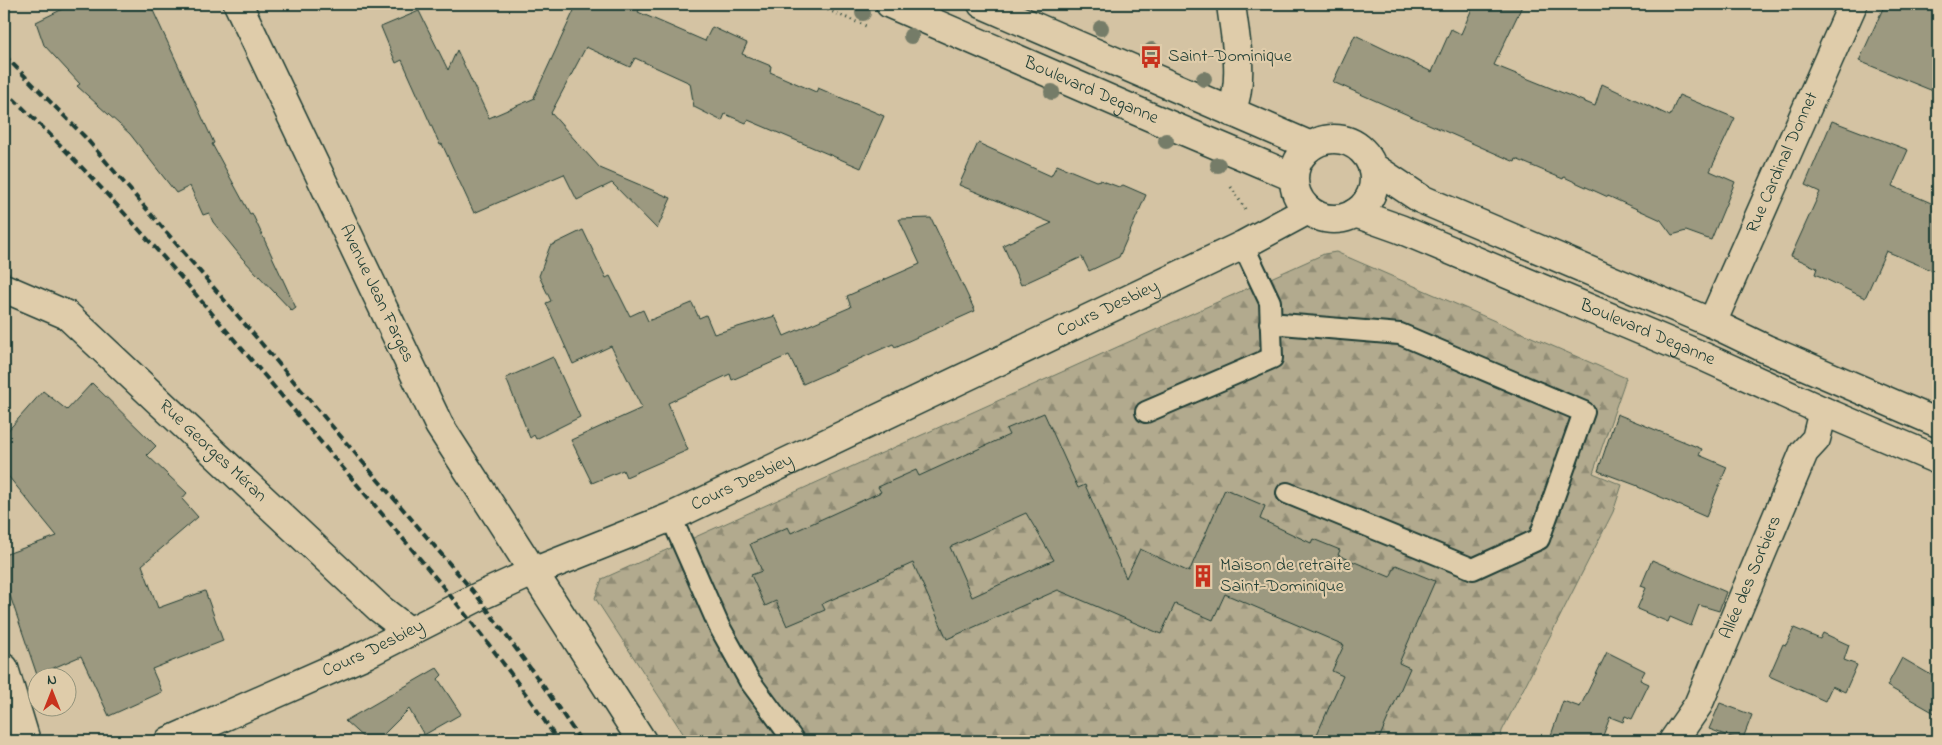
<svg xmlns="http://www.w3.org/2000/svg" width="1942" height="745" font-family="'Indie Flower',sans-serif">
<defs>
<pattern id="forest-firs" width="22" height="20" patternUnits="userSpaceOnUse" patternTransform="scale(1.25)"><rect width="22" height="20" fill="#b2aa8e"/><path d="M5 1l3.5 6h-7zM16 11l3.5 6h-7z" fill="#908c75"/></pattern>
</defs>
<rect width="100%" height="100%" fill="#d4c3a3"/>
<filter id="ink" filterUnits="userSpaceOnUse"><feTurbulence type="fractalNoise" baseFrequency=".02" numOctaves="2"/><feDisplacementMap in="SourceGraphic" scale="10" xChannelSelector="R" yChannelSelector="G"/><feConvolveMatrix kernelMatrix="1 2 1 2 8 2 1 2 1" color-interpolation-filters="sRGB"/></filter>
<g filter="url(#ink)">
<path fill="url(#forest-firs)" stroke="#687461" d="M1336 252 1626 378 1593 473 1622 485 1613 512 1502 731 1500 741H688L595 598 602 579 1324 254Z"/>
<path fill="#9c9980" stroke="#1f3d34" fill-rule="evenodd" d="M73 4H150L214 143 212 144 250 214 252 213 296 308 292 311 242 258 213 222 209 213 203 215 190 186 176 193 130 134 77 86 80 84 44 45 36 22Z
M577 4H642L638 12 705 41 712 27 747 43 742 54 771 66 770 72 816 92 818 88 884 116 861 168 748 120 746 123 725 114 722 121 694 107 690 83 635 58 630 67 586 47 551 113 600 168 671 198 657 229 612 183 577 200 564 174 474 213 442 144 440 145 402 60 396 63 381 27 419 11 448 70 457 50 489 118 535 98 534 97Z
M1474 4H1523L1494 65 1595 106 1602 84 1670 116 1679 95 1735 118 1710 171 1735 182 1711 240 1686 231 1672 235 1661 220 1608 196V197L1564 177 1563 179 1516 159 1515 162 1333 82 1355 35 1432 72 1451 29 1461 34Z
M1885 4H1938V93L1859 61Z
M1832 121 1908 150 1892 186 1938 206V273L1886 251 1865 298 1815 274 1817 268 1791 256 1820 192 1805 185Z
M978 143 1051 176 1057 165 1096 181 1100 180 1119 187 1123 185 1146 195 1119 257 1089 271 1082 257 1021 285 1003 245 1052 223 959 185Z
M931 218 975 311 895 347 893 344 803 384 789 355 732 380 730 374 668 403 688 450 626 477 623 470 592 483 571 440 642 408 611 346 573 364 546 303 551 301 539 276 550 246 583 230 606 278 610 276 630 316 643 310 648 321 692 303 699 318 706 315 714 334 775 316 784 336 851 307 847 296 920 264 899 219Z
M553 357 580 417 536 439 534 435 530 438 506 378Z
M92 383 156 446 147 455 187 493 182 499 198 517 142 565 158 608 205 591 223 641 152 669 162 692 109 716 81 656 37 675 4 578V555L57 536 4 471V435L43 391 67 410Z
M1044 413 1078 488 1085 485 1126 578 1140 549 1189 572 1225 489 1265 506 1260 519 1311 543 1313 539 1340 550 1338 555 1390 577 1396 565 1435 581 1399 663 1410 668 1378 741H1314L1343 676 1332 671 1344 645 1225 594 1213 620 1175 604 1161 634 1058 590 947 639 913 563 822 604 825 610 787 626 776 601 765 606 751 575 762 571 750 544 788 527 791 533 881 492 878 487 916 470 919 476 1009 435 1006 429ZM1026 513 1054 560 972 597 950 547Z
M1617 414 1702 449 1699 455 1727 467 1706 517 1638 487V486L1598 471Z
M1652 560 1726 592 1719 611 1699 605 1691 626 1670 617 1668 622 1637 609 1646 588 1641 586Z
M1794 628 1820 639 1823 633 1849 645 1844 660 1857 665 1845 692 1832 686 1825 701 1769 676 1783 644 1786 645Z
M1607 652 1645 671 1640 680 1649 684 1632 719 1625 716 1623 722 1610 717 1601 741H1549L1563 701 1580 707Z
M1902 658 1938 679V715L1887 686Z
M437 668 442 675 438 679 461 714 424 735 409 709 377 741H367L345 721Z
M1720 703 1752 715 1742 741 1709 729Z"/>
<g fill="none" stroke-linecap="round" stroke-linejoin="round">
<defs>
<path id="lane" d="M1270 323 1400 334 1584 412 1539 539 1473 569 1287 493
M1146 412 1272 358 1270 302 1243 245
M671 517 719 626 749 680 794 741"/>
<g id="street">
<path d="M1231 112C1245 79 1235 38 1231 4"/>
<path id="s1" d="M4 288 67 315 379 608 410 632"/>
<path id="s2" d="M1712 323 1853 4"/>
<path d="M4 668 26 741"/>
<path id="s3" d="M1673 741 1698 705 1804 452 1816 439 1823 411"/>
</g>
<g id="secondary">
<path id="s4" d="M890 4 1153 118 1293 177"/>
<path d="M982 4 1311 146"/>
<circle cx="1334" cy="179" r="40"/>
<path d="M1373 167 1421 199 1712 323 1766 349 1938 423"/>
<path id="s5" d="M1355 213 1400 229 1700 355 1823 411 1938 460"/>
<path id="s6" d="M169 741 366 654 478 597 533 572 671 517 1243 245 1308 210"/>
</g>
<g id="primary">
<path id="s7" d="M238 4 439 425 642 741"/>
</g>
</defs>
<use href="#lane" stroke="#1f3d34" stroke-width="24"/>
<use href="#street" stroke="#1f3d34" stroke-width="31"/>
<use href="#secondary" stroke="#1f3d34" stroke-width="31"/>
<use href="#primary" stroke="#1f3d34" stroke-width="31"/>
<path stroke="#1f3d34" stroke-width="3" stroke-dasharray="1 4" stroke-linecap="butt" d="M814 4 866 26
M1231 187 1245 209"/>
<use href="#lane" stroke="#dfccaa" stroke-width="20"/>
<use href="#street" stroke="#dfccaa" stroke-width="28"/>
<use href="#secondary" stroke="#dfccaa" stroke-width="28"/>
<use href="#primary" stroke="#dfccaa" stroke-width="28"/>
<path stroke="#1f3d34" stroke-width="4" stroke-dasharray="8 4" stroke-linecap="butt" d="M4 55 85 137 478 597 544 687 581 741
M4 90C115 194 211 313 309 428 395 530 485 630 558 741"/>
</g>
<g fill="#747c68">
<circle cx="863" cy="13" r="8"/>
<circle cx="1101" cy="28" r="8"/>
<circle cx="911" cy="36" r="8"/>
<circle cx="1152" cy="50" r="8"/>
<circle cx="1204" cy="79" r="8"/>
<circle cx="1052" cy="92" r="8"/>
<circle cx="1166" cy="141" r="8"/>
<circle cx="1218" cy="165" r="8"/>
</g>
</g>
<defs>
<symbol id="bus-bare" viewBox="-9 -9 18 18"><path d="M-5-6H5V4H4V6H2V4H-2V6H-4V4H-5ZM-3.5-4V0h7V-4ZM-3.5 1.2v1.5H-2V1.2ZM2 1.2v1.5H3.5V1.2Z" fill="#c8321e" stroke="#dfccaa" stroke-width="2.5" paint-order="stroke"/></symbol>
<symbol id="building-bare" viewBox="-9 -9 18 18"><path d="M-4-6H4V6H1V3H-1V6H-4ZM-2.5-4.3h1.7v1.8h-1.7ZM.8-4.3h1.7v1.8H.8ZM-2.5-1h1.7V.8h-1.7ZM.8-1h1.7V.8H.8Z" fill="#c8321e" stroke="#dfccaa" stroke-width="2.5" paint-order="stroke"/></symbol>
</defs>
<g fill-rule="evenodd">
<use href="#bus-bare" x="1135" y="41" width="32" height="32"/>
<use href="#building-bare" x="1187" y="560" width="32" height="32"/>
</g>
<g text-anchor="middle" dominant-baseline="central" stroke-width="4.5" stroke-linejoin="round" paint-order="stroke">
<g font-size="18" fill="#1f3d34" stroke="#dfccaa" text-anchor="start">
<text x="1168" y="57">Saint-Dominique</text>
<text x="1220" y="566">Maison de retraite<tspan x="1220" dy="21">Saint-Dominique</tspan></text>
</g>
<g font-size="18" fill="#1f3d34" stroke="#dfccaa">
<text stroke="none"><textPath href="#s4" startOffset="219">Boulevard Deganne</textPath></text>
<text stroke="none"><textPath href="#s2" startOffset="175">Rue Cardinal Donnet</textPath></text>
<text stroke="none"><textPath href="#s7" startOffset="321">Avenue Jean Farges</textPath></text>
<text stroke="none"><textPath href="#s6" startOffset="1034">Cours Desbiey</textPath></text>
<text stroke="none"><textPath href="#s5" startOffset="316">Boulevard Deganne</textPath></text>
<text stroke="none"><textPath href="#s1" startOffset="268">Rue Georges Méran</textPath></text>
<text stroke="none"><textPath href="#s6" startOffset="629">Cours Desbiey</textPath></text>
<text stroke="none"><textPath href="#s3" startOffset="182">Allée des Sorbiers</textPath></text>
<text stroke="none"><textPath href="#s6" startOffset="224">Cours Desbiey</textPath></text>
</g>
</g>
<rect width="1942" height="745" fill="none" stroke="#dfccaa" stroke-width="20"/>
<rect x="10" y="10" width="1922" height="725" fill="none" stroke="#1f3d34" stroke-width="2" filter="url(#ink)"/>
<g transform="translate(52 692)"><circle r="24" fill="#dfccaa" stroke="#92937b"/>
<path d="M0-4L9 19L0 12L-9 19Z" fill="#c8321e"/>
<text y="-8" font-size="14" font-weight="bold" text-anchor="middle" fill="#1f3d34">N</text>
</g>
</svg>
